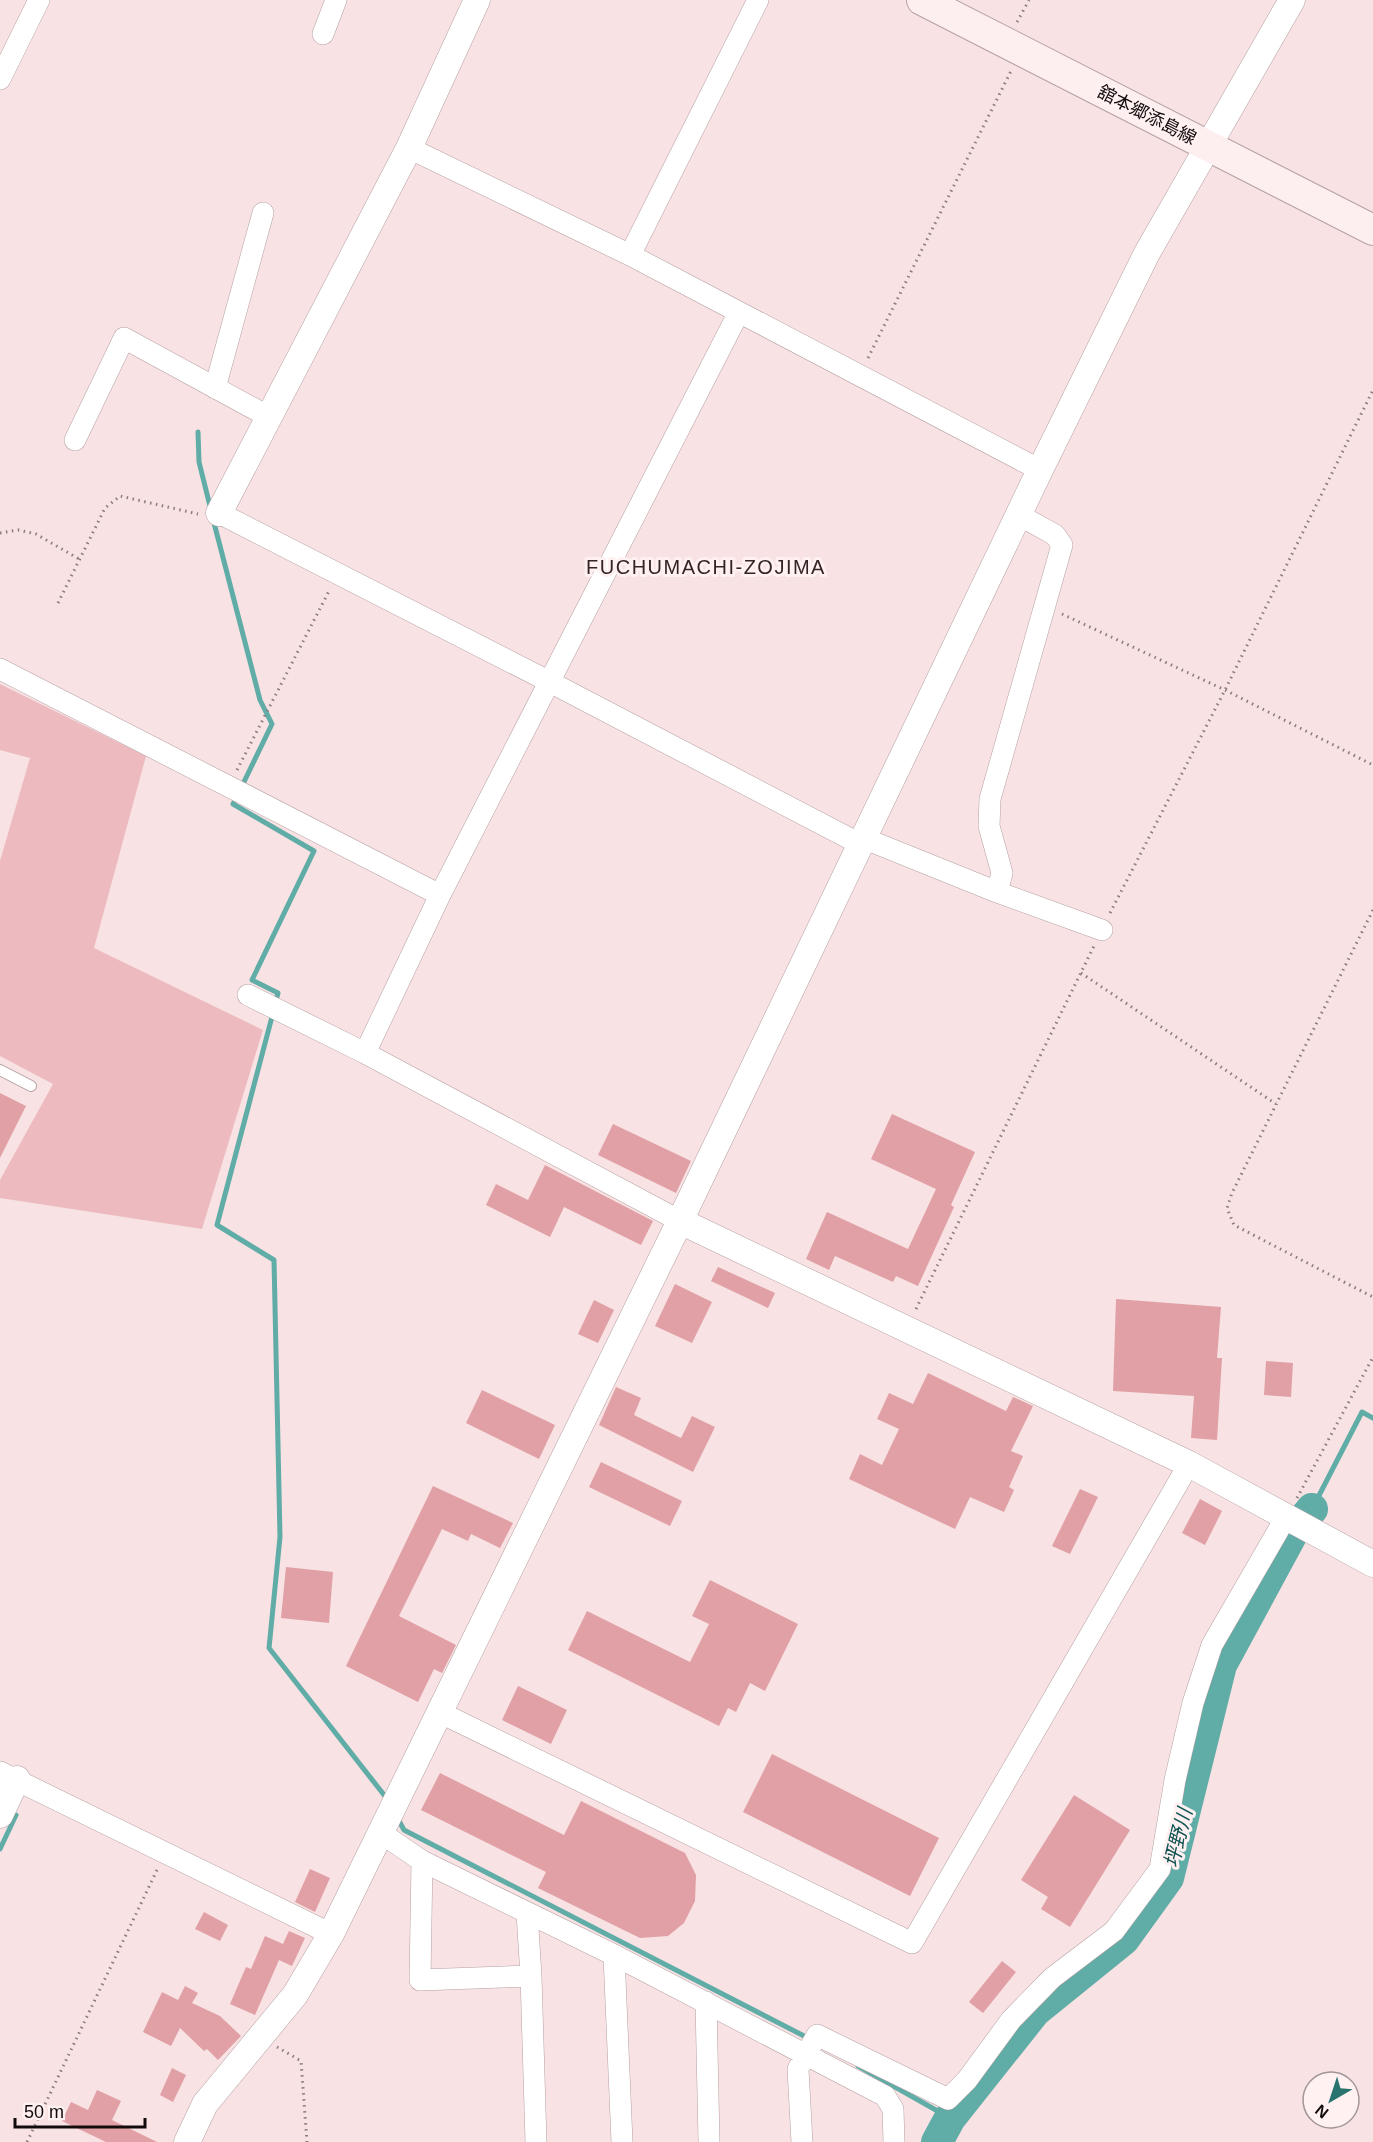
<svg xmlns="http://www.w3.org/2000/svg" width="1373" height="2142" font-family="Helvetica,'Noto Sans JP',sans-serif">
<rect width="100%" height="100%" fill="#f8e2e3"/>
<path fill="#edbbbf" d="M0 684 146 756 94 948 263 1030 202 1229 0 1198V1180L53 1084 0 1056V861L30 758 0 750Z"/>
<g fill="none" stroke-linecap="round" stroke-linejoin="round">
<path stroke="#60aca7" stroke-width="5" d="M198 432 199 462 211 510
M213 519 260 700 272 724 241 788
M237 796 233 804 314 851 252 980 278 993 275 1004
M273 1013 217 1225 274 1260 280 1537 269 1648 388 1800
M1312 1509 1362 1412 1373 1418
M398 1819 404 1830 808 2038
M0 1849 16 1815
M858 2066 950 2118"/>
<path stroke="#60aca7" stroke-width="32" d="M937 2142 950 2118 1035 2011 1124 1939 1168 1878 1221 1665 1293 1532 1312 1509"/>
</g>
<path fill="#e0a0a5" d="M0 1093 26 1106 0 1158Z
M892 1114 975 1152 951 1205 954 1207 918 1286 896 1276 893 1282 835 1256 829 1270 806 1259 827 1212 908 1249 936 1189 871 1159Z
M613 1124 691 1161 676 1193 598 1155Z
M545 1165 653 1221 641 1245 564 1207 550 1237 486 1205 496 1184 528 1200Z
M718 1267 775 1293 768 1308 711 1281Z
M675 1284 712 1302 692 1343 655 1326Z
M1116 1299 1221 1307 1217 1358H1222L1217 1440 1191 1438 1194 1396 1113 1391Z
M594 1300 614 1310 598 1343 578 1334Z
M1266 1361 1293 1363 1291 1397 1264 1395Z
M928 1373 1006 1411 1013 1397 1033 1406 1011 1451 1023 1456 1009 1487 1014 1490 1004 1512 970 1497 955 1529 849 1479 860 1454 882 1465 899 1429 877 1419 889 1393 913 1404Z
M616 1387 641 1398 634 1415 681 1438 692 1416 715 1427 693 1472 599 1425Z
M482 1390 555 1425 539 1459 466 1423Z
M601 1462 682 1501 670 1526 589 1487Z
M433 1486 513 1523 500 1548 471 1534 468 1541 442 1529 399 1616 456 1645 442 1673 434 1669 418 1702 346 1666Z
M1080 1489 1098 1497 1070 1554 1052 1546Z
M1200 1499 1222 1511 1205 1545 1182 1533Z
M286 1567 333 1572 329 1623 281 1618Z
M710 1580 798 1624 765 1691 750 1683 736 1712 728 1708 719 1726 568 1650 587 1611 690 1662 709 1624 692 1616Z
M518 1686 567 1710 551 1744 502 1720Z
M772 1754 939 1838 910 1896 743 1812Z
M440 1773 564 1835 581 1801 685 1853 696 1875 695 1901 684 1923 668 1936 640 1938 538 1888 546 1872 421 1810Z
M1074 1795 1130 1830 1070 1927 1041 1909 1048 1897 1021 1880Z
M310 1869 330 1878 315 1912 295 1902Z
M204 1912 228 1925 220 1941 195 1929Z
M289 1931 305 1938 292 1966 279 1960 255 2015 230 2004 246 1967 251 1969 265 1936 283 1944Z
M1002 1961 1016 1972 983 2013 969 2002Z
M185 1986 198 1993 192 2003 220 2016 241 2036 218 2060 207 2049 204 2051 180 2028 171 2046 143 2032 162 1992 178 2000Z
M172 2068 186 2075 173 2102 160 2095Z
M97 2090 121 2101 112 2120 157 2142H106L62 2121 71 2102 88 2110Z"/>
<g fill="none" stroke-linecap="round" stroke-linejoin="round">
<defs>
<path id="service" d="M0 1070 31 1086"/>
<path id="minor" d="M323 34 336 0
M0 79 39 0
M409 148 630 255 1040 470
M630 255 758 0
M215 388 263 213
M75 440 124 338 269 417
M219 513 548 681 860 844
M0 669 440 895
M863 838 997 892 1002 873 989 826 990 799 1062 545 1055 535 1019 515
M997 892 1102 930
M248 995 365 1053
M680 1221 365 1053 440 895 739 312
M439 1712 912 1943 1189 1464
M0 1772 331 1934
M381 1833 422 1861 614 1955 885 2096 893 2109 894 2142
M422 1861 420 1980 531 1976
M527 1913 531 1976 536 2142
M614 1955 622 2142
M706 2002 709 2142
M802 2142 798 2069 817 2035 948 2099 967 2080 1011 2020 1052 1978 1114 1931 1160 1869 1175 1780 1193 1703 1212 1645 1286 1517"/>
<path id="tertiary" d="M219 513 409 148 477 0
M680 1221 1189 1464 1373 1564
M0 1815 17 1779
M187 2142 205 2104 295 1995 331 1934 680 1221 1040 470 1147 253 1292 0"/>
<path id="secondary" d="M922 0 1373 230"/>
</defs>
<use href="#service" stroke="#b6a1a3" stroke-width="12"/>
<use href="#minor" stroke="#b6a1a3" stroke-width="22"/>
<use href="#tertiary" stroke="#b6a1a3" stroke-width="27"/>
<use href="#secondary" stroke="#b6a1a3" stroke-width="32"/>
<path stroke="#8b7c7d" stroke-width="3" stroke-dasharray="1.5 4.5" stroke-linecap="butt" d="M1017 22 1029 0
M868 358 1011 71
M0 533 18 530 36 534 79 559
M58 603 105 508 120 496 198 514
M1062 614 1225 690 1373 765
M237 770 330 589
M1373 910 1232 1193 1227 1208 1234 1225 1373 1297
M1110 913 1225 690 1373 390
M1081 973 1276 1104
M916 1309 1094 946
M1297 1498 1373 1357
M277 2047 301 2061 307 2142
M27 2142 157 1870"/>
<use href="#service" stroke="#fff" stroke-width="10"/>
<use href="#minor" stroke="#fff" stroke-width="21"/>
<use href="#tertiary" stroke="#fff" stroke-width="26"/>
<use href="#secondary" stroke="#fdeeef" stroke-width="30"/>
</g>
<g text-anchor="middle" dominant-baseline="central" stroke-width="6" stroke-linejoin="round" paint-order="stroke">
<g font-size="18" fill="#120b0c" stroke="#fff1f2">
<text transform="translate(1147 115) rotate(27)">舘本郷添島線</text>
</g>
<g font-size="20" letter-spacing="1.5" fill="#342425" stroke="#fff1f2">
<text x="706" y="567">FUCHUMACHI-ZOJIMA</text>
</g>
<g font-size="20" font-style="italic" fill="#115451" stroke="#fff1f2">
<text transform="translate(1178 1838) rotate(-76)">坪野川</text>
</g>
</g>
<g transform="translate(1331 2100) rotate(219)"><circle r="28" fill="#fff1f2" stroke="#a09596" stroke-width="1.5"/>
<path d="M0-4.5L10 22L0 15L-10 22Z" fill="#29736f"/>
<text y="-9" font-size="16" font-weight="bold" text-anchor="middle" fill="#120b0c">N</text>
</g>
<path d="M15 2118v9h130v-9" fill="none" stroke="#120b0c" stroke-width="3"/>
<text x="24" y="2118" font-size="18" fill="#120b0c" stroke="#fff1f2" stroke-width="4.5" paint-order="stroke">50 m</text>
</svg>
